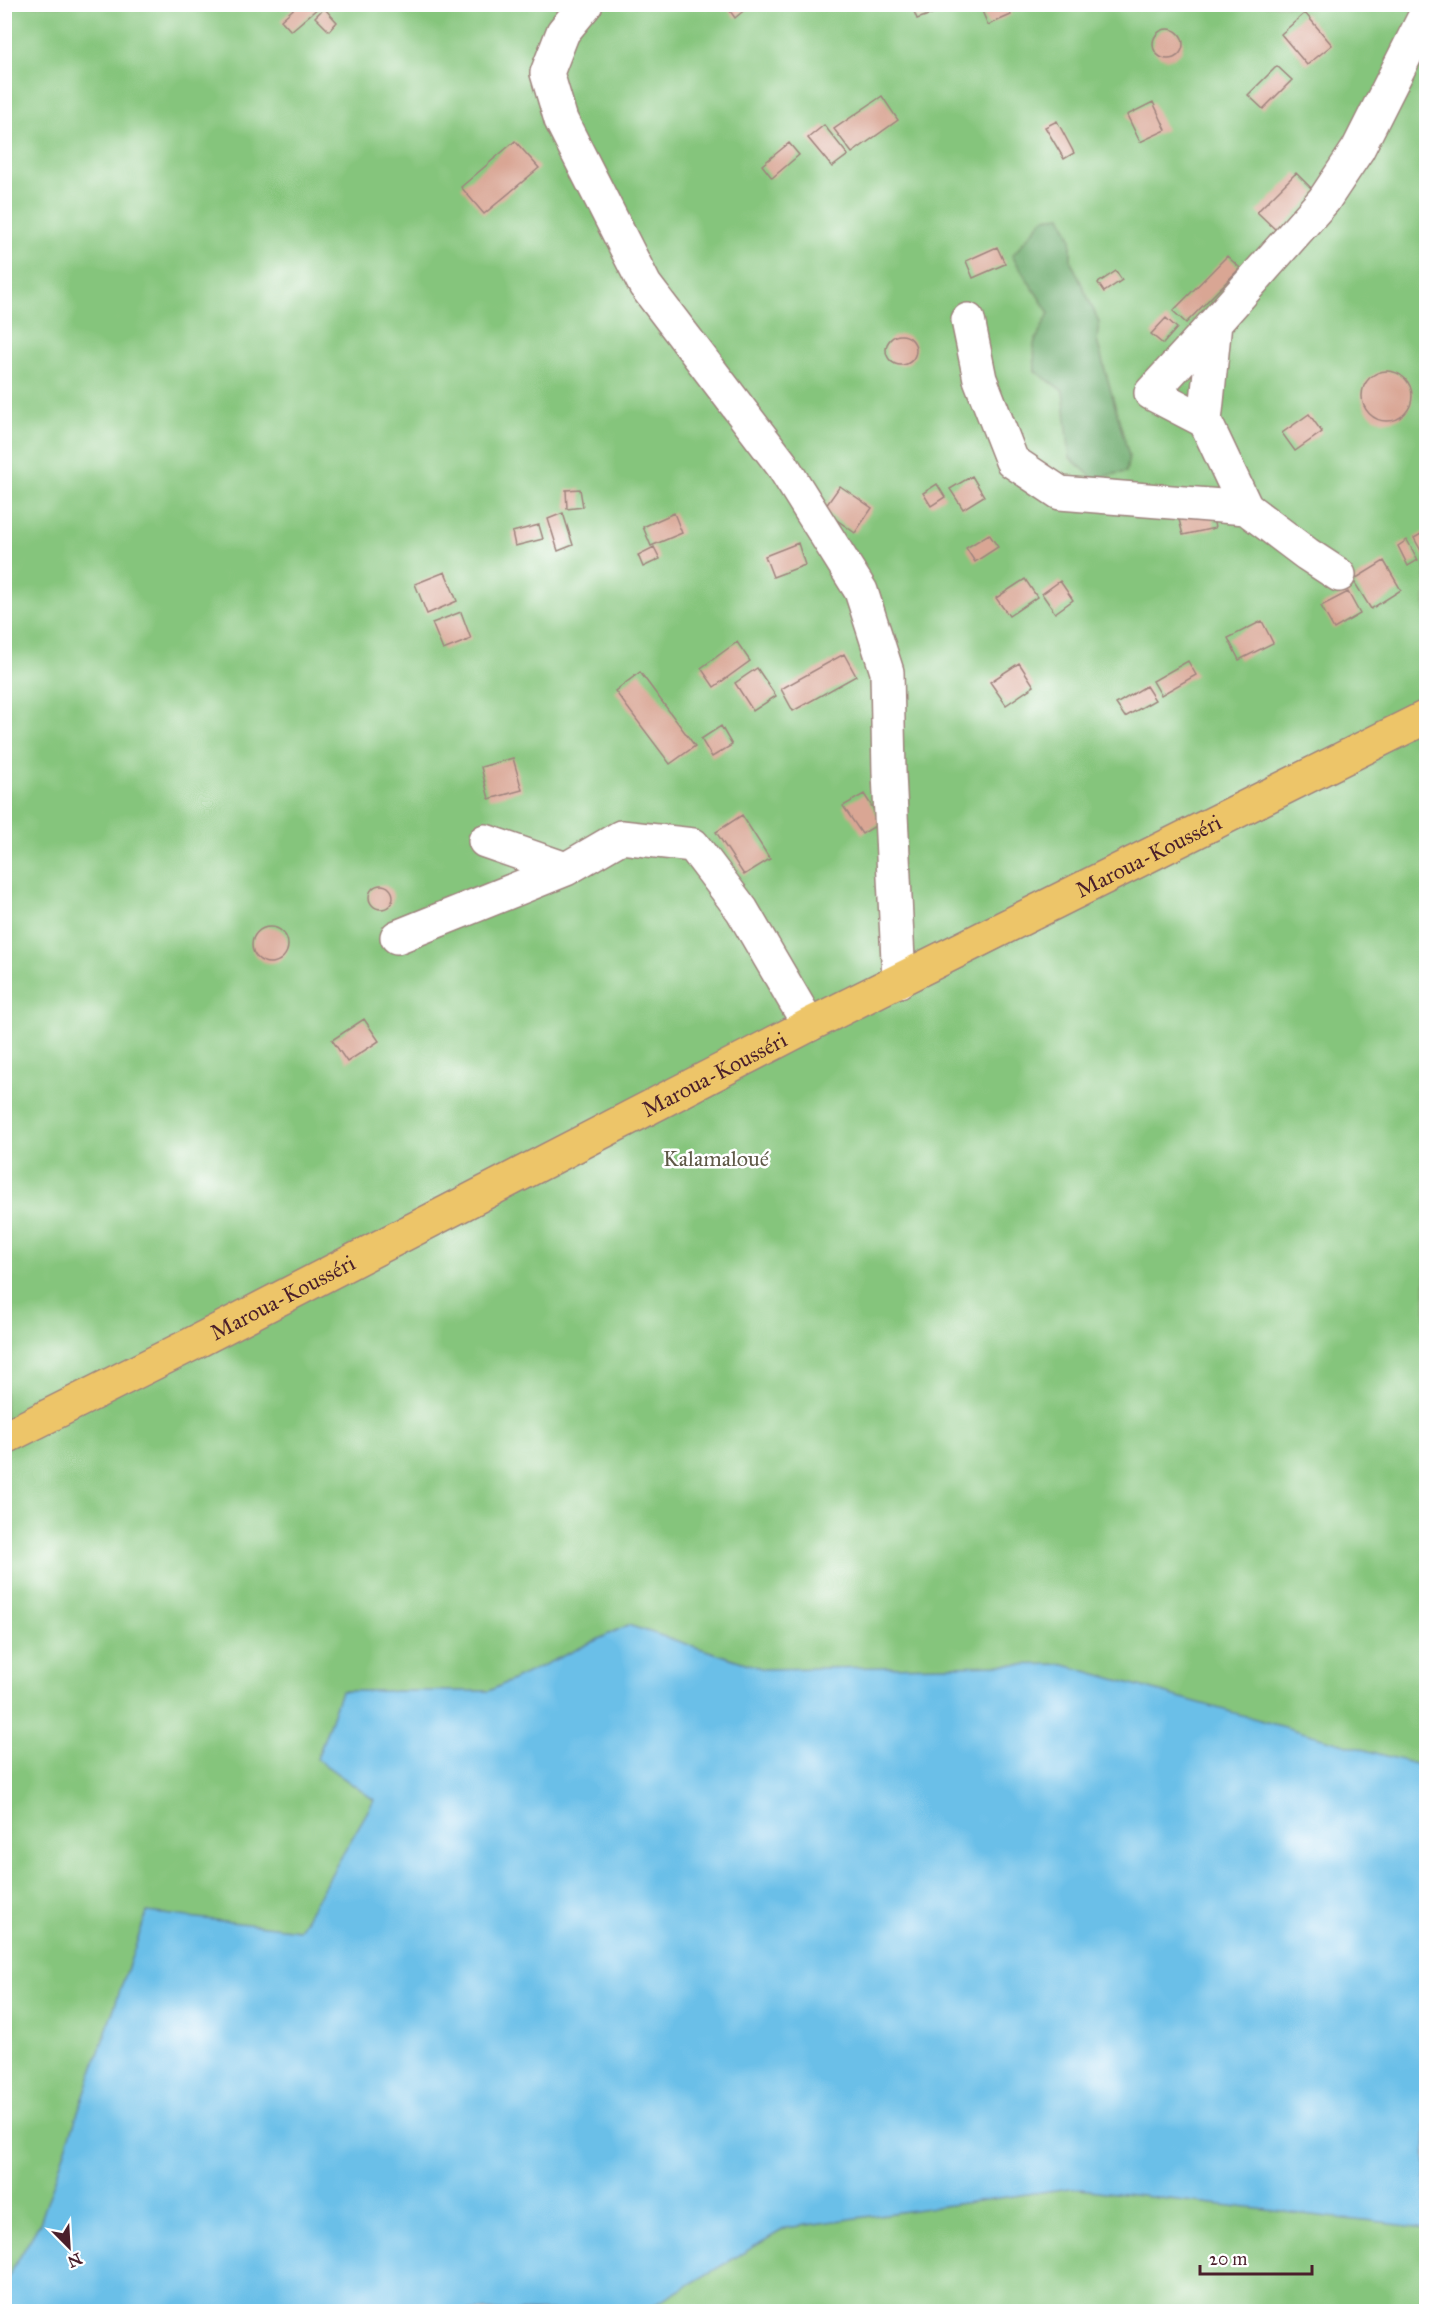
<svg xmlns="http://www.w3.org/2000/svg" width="1431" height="2316" font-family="'IM FELL Great Primer',serif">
<rect width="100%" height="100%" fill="#fff"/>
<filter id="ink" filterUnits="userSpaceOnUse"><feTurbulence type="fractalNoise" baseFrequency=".0167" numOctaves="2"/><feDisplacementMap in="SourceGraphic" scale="12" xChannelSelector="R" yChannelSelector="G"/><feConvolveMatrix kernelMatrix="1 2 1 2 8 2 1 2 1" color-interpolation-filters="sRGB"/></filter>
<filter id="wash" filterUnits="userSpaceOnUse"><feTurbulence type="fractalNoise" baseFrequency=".008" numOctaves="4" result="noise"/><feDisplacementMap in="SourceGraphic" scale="24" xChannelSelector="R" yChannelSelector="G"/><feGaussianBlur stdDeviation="1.35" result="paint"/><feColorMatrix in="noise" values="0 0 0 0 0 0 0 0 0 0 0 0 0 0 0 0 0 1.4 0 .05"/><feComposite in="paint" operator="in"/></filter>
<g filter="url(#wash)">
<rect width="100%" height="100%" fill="#f3e7cf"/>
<path fill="#85c57c" stroke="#687254" stroke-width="1.5" d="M4 5H1426V2311H5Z"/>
<path fill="#6caa6c" stroke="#5b644c" stroke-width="1.5" d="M1061 216 1071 238V261L1099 322 1097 341 1129 456 1126 472 1093 478 1070 458 1063 391 1035 371 1034 344 1049 313 1012 256 1044 218Z"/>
<path fill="#6bbfe8" stroke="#5a6f8a" stroke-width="1.5" d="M628 1625 764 1669 1061 1664 1426 1767V2228L1070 2188 786 2228 644 2311H5V2282L40 2223 147 1912 299 1930 374 1800 317 1759 341 1691H489Z"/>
<g id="blocks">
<path fill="#d9a694" d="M299 4H318L319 7 291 31 281 20Z
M725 4H745L748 7 735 18Z
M911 4H934L937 12 917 19Z
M979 4H1007L1011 15 988 25Z
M324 8 337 22 329 31 315 17Z
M1305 13 1332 45 1307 65 1281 34Z
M1153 44a15 15 0 1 1 30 0a15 15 0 1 1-30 0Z
M1277 66 1292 80 1263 109 1248 95Z
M882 96 898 120 852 153 834 129Z
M1153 102 1166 130 1140 142 1127 115Z
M1057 121 1074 153 1064 159 1045 127Z
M824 125 848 155 832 167 808 138Z
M515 141 539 168 484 214 461 187Z
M789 143 799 155 772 178 762 165Z
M1296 173 1316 193 1278 232 1257 212Z
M997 247 1005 264 973 278 966 261Z
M1227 256 1240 268 1186 323 1173 311Z
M1116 271 1122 280 1104 292 1098 283Z
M1166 318 1177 328 1163 344 1151 334Z
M886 350a15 15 0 1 1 30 0a15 15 0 1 1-30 0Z
M1362 396a25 25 0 1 1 50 0a25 25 0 1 1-50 0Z
M1309 414 1322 432 1295 451 1282 433Z
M972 476 984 496 963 509 950 489Z
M937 484 945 497 931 506 923 493Z
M840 486 872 508 855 533 823 510Z
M580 489 583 507 567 509 566 490Z
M1211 509 1215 528 1183 535 1178 516Z
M563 513 573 545 558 551 548 519Z
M674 513 682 533 651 546 643 527Z
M539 525 543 539 515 546 512 532Z
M1426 531V560L1414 538Z
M989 534 998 547 975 562 966 548Z
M1407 540 1418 560 1408 566 1398 546Z
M798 543 805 565 773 577 765 556Z
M654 547 660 559 643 567 638 555Z
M1384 561 1401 590 1371 609 1353 580Z
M445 572 457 601 427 614 415 584Z
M1025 579 1037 597 1009 616 996 598Z
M1060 581 1073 600 1055 613 1042 594Z
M1348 592 1360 614 1334 629 1321 606Z
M461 612 471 639 443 650 432 623Z
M1262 621 1273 643 1239 660 1228 638Z
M737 642 750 661 714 687 701 668Z
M844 654 856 676 793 711 781 689Z
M1188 661 1196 675 1161 695 1153 681Z
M1019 663 1034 686 1006 705 990 682Z
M757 668 776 696 753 711 735 683Z
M640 672 695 746 670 764 615 691Z
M1146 686 1155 700 1125 717 1116 704Z
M721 726 732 745 712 757 701 739Z
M513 758 522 790 489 799 481 767Z
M864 794 882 822 862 834 843 806Z
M742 815 770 859 744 875 716 832Z
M369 897a12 12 0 1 1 24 0a12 12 0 1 1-24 0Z
M252 945a18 18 0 1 1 36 0a18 18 0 1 1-36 0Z
M364 1019 379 1041 347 1062 332 1040Z"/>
</g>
</g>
<g filter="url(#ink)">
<use href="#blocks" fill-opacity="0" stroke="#9e837d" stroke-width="1.5"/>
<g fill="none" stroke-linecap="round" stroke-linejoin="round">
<defs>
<path id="minor" d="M586 4 563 32 547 73 561 120 645 285 782 465 861 591 887 672 889 773 899 981
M968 320 980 379 1012 461 1060 493 1246 508
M1215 323 1151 393 1205 421 1215 323 1324 200 1358 149 1426 14
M1205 421 1246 508 1307 554 1339 575
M485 841 566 869
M397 937 566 869 621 837 693 845 742 910 809 1025"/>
<g id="trunk">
<path id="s1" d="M4 1438 190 1345 809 1025 1426 717"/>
</g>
</defs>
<use href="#minor" stroke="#9e837d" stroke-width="36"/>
<use href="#trunk" stroke="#9e837d" stroke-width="36"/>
<use href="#minor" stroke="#fff" stroke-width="33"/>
<use href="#trunk" stroke="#edc569" stroke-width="33"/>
</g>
</g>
<g text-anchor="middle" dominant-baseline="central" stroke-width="5" stroke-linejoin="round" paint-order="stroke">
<g font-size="22" fill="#4a1f2b" stroke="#fff">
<text stroke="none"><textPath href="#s1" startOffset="1284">Maroua-Kousséri</textPath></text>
<text stroke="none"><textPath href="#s1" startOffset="798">Maroua-Kousséri</textPath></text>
<text stroke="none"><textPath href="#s1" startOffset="312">Maroua-Kousséri</textPath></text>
</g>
<g font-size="22" fill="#5f5947" stroke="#fff">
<text x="716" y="1158">Kalamaloué</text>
</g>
</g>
<rect width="1431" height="2316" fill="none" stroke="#fff" stroke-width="24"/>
<g transform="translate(69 2247) rotate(156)" stroke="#ffffff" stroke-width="4.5" paint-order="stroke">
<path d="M0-4.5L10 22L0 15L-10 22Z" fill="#4a1f2b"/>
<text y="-9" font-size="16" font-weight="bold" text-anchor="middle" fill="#4a1f2b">N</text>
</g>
<path d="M1200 2265v9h112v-9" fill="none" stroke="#4a1f2b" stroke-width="3"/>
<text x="1209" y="2265" font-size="18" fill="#4a1f2b" stroke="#ffffff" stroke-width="4.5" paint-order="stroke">20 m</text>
</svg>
